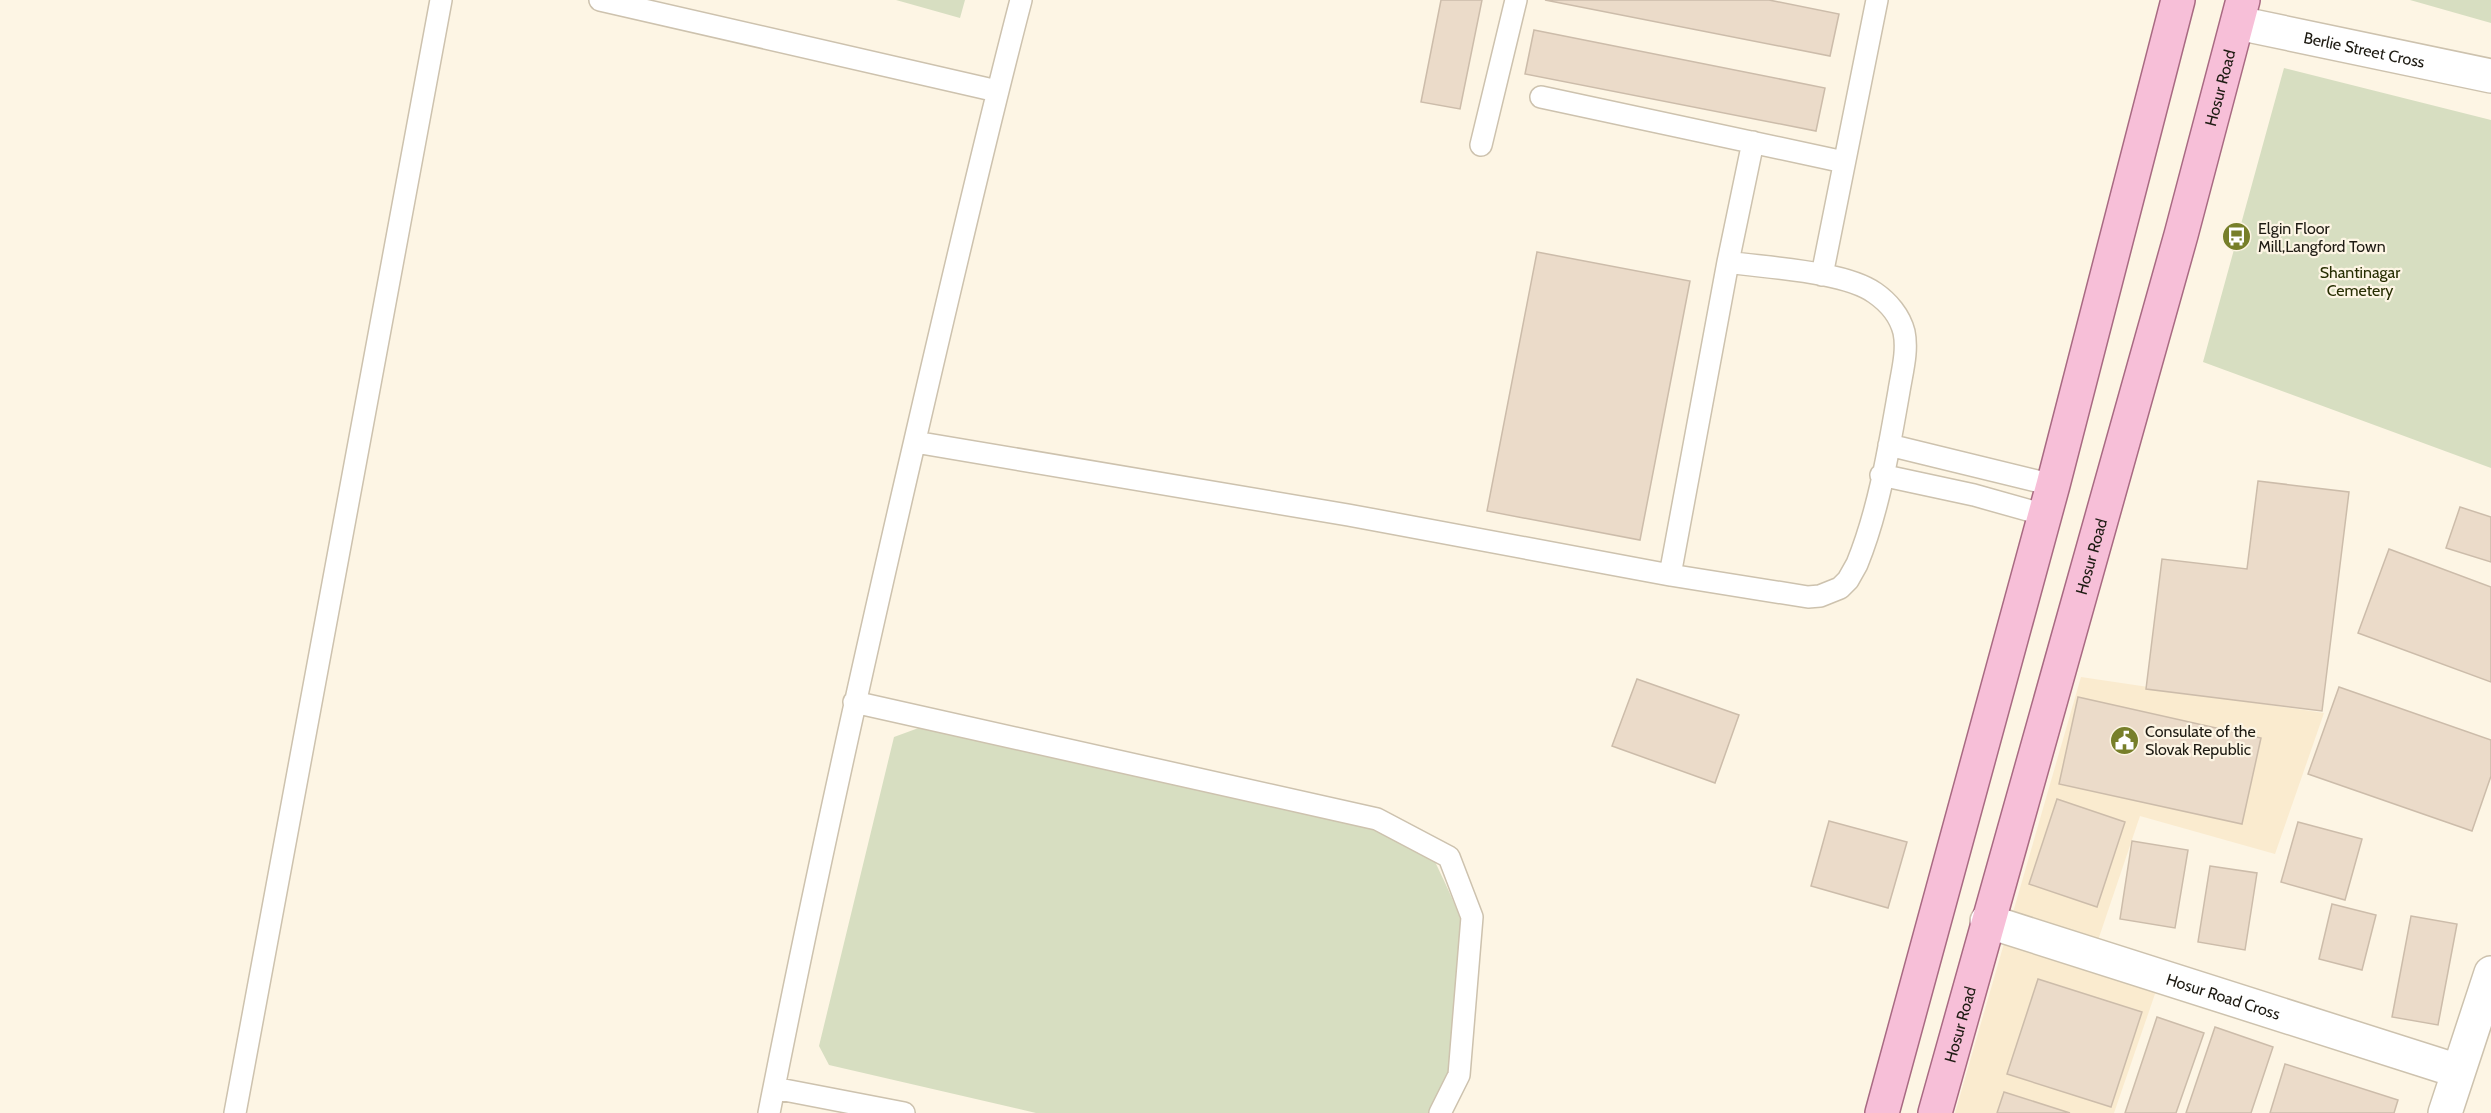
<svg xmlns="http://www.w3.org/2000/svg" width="2491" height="1113" font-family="Cabin,sans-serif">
<rect width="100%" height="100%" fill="#fdf5e4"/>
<path fill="#faebcf" d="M2081 677 2324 713 2275 854 2140 816 2088 970 2156 991 2114 1113H1955Z"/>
<path fill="#d7dec1" d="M896 0H965L960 18Z
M2410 0H2491V23Z
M2284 68 2491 120V468L2203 362Z
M924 726 1425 840C1438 870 1458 905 1466 937 1482 995 1454 1060 1432 1113H1036L829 1065 819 1046 894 737Z"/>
<path fill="#ebdbc9" stroke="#ccbcaa" stroke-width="1.5" d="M1441 0H1482L1460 109 1421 102Z
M1545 0H1769L1839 14 1830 56Z
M1534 30 1825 88 1816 131 1525 74Z
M1537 252 1690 281 1640 540 1487 511Z
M2258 481 2349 492 2322 711 2146 689 2162 559 2247 569Z
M2460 507 2491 517V562L2446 548Z
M2389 549 2491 587V682L2358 633Z
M1637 679 1739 715 1715 783 1612 746Z
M2339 687 2491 740V776L2472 831 2308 774Z
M2078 697 2261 738 2242 824 2059 784Z
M2057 799 2125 822 2097 907 2029 884Z
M1829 821 1907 842 1888 908 1811 886Z
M2298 822 2362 839 2345 900 2281 882Z
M2132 841 2188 850 2175 928 2120 919Z
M2210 866 2257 873 2245 950 2198 942Z
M2332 904 2376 915 2362 970 2319 959Z
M2411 916 2457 924 2438 1025 2392 1017Z
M2038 979 2142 1012 2111 1107 2007 1074Z
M2157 1017 2204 1033 2176 1113H2125Z
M2215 1027 2273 1047 2251 1113H2186Z
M2285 1064 2398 1100 2394 1113H2270Z
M2004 1092 2070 1113H1997Z"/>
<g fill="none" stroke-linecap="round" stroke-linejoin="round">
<defs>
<path id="service" d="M600 0 997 91
M1541 97 1844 162
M1481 145 1516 0
M1728 262 1753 142
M1822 275 1877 0
M915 442 1348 515 1670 575 1808 597 1820 596 1840 588 1848 580 1857 564C1879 510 1889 448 1899 391 1902 372 1908 351 1904 332 1900 316 1888 302 1875 293 1844 271 1767 268 1728 262L1670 575
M1889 445 2053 485
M1881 475 1974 495 2045 515
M854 702 1377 819 1449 857 1472 917 1459 1075 1440 1113
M774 1088 904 1113
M235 1113 441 0
M769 1113C813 888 863 664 915 440 949 293 983 146 1021 0"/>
<g id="minor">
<path id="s1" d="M1987 921 2458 1071"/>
<path d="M2445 1113 2491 973"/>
</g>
<g id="tertiary">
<path id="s2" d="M2238 23 2491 76"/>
</g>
<g id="primary">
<path d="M1882 1113 2053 485 2178 0"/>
<path id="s3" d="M1935 1113 2181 235 2243 0"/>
</g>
</defs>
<use href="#service" stroke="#cdc2ae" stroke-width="24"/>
<use href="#minor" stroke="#cdc2ae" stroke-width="36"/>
<use href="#tertiary" stroke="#cdc2ae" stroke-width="36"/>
<use href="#primary" stroke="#a86a82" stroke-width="36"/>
<use href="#service" stroke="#fff" stroke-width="21"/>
<use href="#minor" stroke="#fff" stroke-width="33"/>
<use href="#tertiary" stroke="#fff" stroke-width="33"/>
<use href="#primary" stroke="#f7bfd8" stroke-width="33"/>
</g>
<defs>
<symbol id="bus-disc" viewBox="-11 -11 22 22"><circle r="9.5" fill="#777f2a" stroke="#fdf5e4"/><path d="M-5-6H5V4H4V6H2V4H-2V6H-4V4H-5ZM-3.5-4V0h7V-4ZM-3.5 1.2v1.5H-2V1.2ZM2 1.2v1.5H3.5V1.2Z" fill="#fff"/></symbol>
<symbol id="civic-disc" viewBox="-11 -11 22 22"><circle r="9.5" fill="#777f2a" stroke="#fdf5e4"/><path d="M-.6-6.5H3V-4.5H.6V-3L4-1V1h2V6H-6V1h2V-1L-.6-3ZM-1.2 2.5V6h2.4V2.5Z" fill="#fff"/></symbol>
</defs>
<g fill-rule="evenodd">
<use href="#bus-disc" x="2220" y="220" width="33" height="33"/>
<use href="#civic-disc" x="2108" y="724" width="33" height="33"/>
</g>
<g text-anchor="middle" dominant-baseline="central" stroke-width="4.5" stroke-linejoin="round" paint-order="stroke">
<g font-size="16" fill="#1e1b13" stroke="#fdf5e4">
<text stroke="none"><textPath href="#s2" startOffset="129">Berlie Street Cross</textPath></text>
<text stroke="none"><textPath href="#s3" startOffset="1064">Hosur Road</textPath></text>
<text stroke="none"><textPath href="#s3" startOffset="578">Hosur Road</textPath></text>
<text stroke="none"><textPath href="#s1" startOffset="248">Hosur Road Cross</textPath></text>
<text stroke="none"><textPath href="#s3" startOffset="92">Hosur Road</textPath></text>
</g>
<g font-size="16" fill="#1e1b13" stroke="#fdf5e4" text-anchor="start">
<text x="2258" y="228">Elgin Floor<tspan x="2258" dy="18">Mill,Langford Town</tspan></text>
<text x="2145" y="731">Consulate of the<tspan x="2145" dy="18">Slovak Republic</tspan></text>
</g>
<g font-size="16" fill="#272e02" stroke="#fdf5e4">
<text x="2360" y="272">Shantinagar<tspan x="2360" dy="18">Cemetery</tspan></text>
</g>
</g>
</svg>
